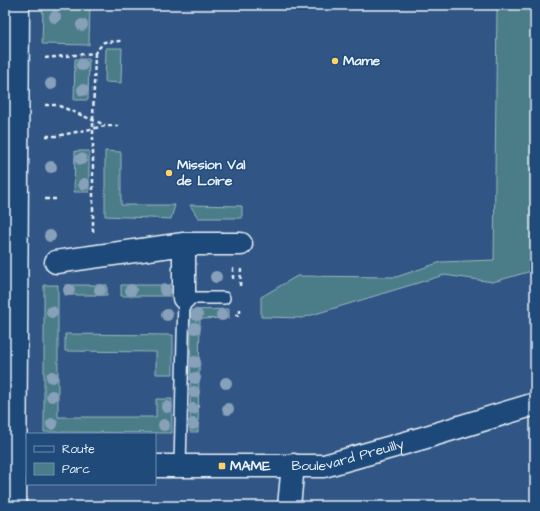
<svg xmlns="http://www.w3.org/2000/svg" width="540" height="511" font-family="'Architects Daughter',sans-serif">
<rect width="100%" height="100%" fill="#315584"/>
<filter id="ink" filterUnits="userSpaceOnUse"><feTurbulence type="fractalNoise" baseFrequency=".025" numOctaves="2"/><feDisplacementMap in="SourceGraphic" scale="8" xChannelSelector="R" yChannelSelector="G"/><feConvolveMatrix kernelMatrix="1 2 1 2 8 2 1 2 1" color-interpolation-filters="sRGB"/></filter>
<g filter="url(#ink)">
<path fill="#4b7d89" stroke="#9ab7c0" d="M43 5H90L89 45 42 44Z
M497 5H535V270L493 282 444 275 302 318 261 317V297L297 276 396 277 441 262 494 260Z
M106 48H122L121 83 105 82Z
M75 59H89L88 100H74Z
M75 151H89V192H74Z
M105 151 121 152V205H175L171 219 105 216Z
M190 205 242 206V218H198Z
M44 285H58V417H156V399H172V433L44 432Z
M65 285H107V295H65Z
M121 285H173V296H121Z
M229 309V318L200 319 198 432H190L191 310Z
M65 334 173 335V374H156V352L65 351Z"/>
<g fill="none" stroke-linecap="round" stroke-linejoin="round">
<defs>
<path id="lane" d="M180 466 184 298H224"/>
<path id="street" d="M56 262 184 244H241
M184 298V244
M289 506 293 465"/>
<g id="secondary">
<path id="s1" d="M155 466H324L423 438 535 404"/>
<path d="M15 506 18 5"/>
</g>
</defs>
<use href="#lane" stroke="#e8f1f8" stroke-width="14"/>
<use href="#street" stroke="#e8f1f8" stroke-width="25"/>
<use href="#secondary" stroke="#e8f1f8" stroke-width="25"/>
<path stroke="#e8f1f8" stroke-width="2.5" stroke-dasharray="4 3" stroke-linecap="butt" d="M45 58 95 53 104 42 122 41
M45 105H57L105 125
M46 136H57L105 126H121
M45 199H56
M93 232V120L95 53
M233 268V281
M240 286 241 269
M235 315H240V309"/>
<use href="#lane" stroke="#1f4a7a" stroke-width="11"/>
<use href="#street" stroke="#1f4a7a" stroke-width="22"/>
<use href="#secondary" stroke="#1f4a7a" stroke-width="22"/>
</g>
<g fill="#88a1ba">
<circle cx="55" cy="17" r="6"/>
<circle cx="82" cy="25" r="6"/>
<circle cx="82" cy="65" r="6"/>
<circle cx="51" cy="84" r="6"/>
<circle cx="83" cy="90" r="6"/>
<circle cx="81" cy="159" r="6"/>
<circle cx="51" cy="167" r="6"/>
<circle cx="84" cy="184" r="6"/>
<circle cx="50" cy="236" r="6"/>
<circle cx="216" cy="277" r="6"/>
<circle cx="69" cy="290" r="6"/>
<circle cx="100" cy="290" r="6"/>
<circle cx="131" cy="290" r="6"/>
<circle cx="165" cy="290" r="6"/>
<circle cx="52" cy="312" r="6"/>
<circle cx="167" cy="315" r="6"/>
<circle cx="197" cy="315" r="6"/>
<circle cx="222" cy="315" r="6"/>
<circle cx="195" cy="328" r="6"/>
<circle cx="195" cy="362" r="6"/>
<circle cx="52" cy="377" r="6"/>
<circle cx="195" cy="378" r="6"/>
<circle cx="226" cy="383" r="6"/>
<circle cx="194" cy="392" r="6"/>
<circle cx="52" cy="396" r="6"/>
<circle cx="167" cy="407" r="6"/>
<circle cx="193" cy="409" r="6"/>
<circle cx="228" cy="409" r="6"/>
<circle cx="52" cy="424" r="6"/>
<circle cx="193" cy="424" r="6"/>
<circle cx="164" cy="425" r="6"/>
</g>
</g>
<g fill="#ffd166" stroke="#1f4a7a" stroke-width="1.5">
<circle cx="335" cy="61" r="4"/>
<circle cx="169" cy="173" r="4"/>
<rect x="218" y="462" width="8" height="8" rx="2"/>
</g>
<g text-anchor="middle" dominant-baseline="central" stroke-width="3" stroke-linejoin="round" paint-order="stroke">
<g font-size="14" font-weight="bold" fill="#e8f1f8" stroke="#1f4a7a" text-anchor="start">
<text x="343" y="61">Mame</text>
<text x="177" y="165">Mission Val<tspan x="177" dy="16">de Loire</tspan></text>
<text x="230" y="466">MAME</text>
</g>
<g font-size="14" fill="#e8f1f8" stroke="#1f4a7a">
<text stroke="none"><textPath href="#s1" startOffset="194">Boulevard Preuilly</textPath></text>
</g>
</g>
<rect width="540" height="511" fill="none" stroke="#1f4a7a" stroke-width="20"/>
<rect x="10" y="10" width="520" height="491" fill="none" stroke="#e8f1f8" stroke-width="1.5" filter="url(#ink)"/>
<rect x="26" y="433" width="130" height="52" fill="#1f4a7a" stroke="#6f8dac"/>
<rect x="34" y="446" width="20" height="6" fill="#1f4a7a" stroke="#6f8dac"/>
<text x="62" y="453" font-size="12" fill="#e8f1f8">Route</text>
<rect x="34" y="463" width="20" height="12" fill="#4b7d89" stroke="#6f8dac"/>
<text x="62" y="473" font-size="12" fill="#e8f1f8">Parc</text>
</svg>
